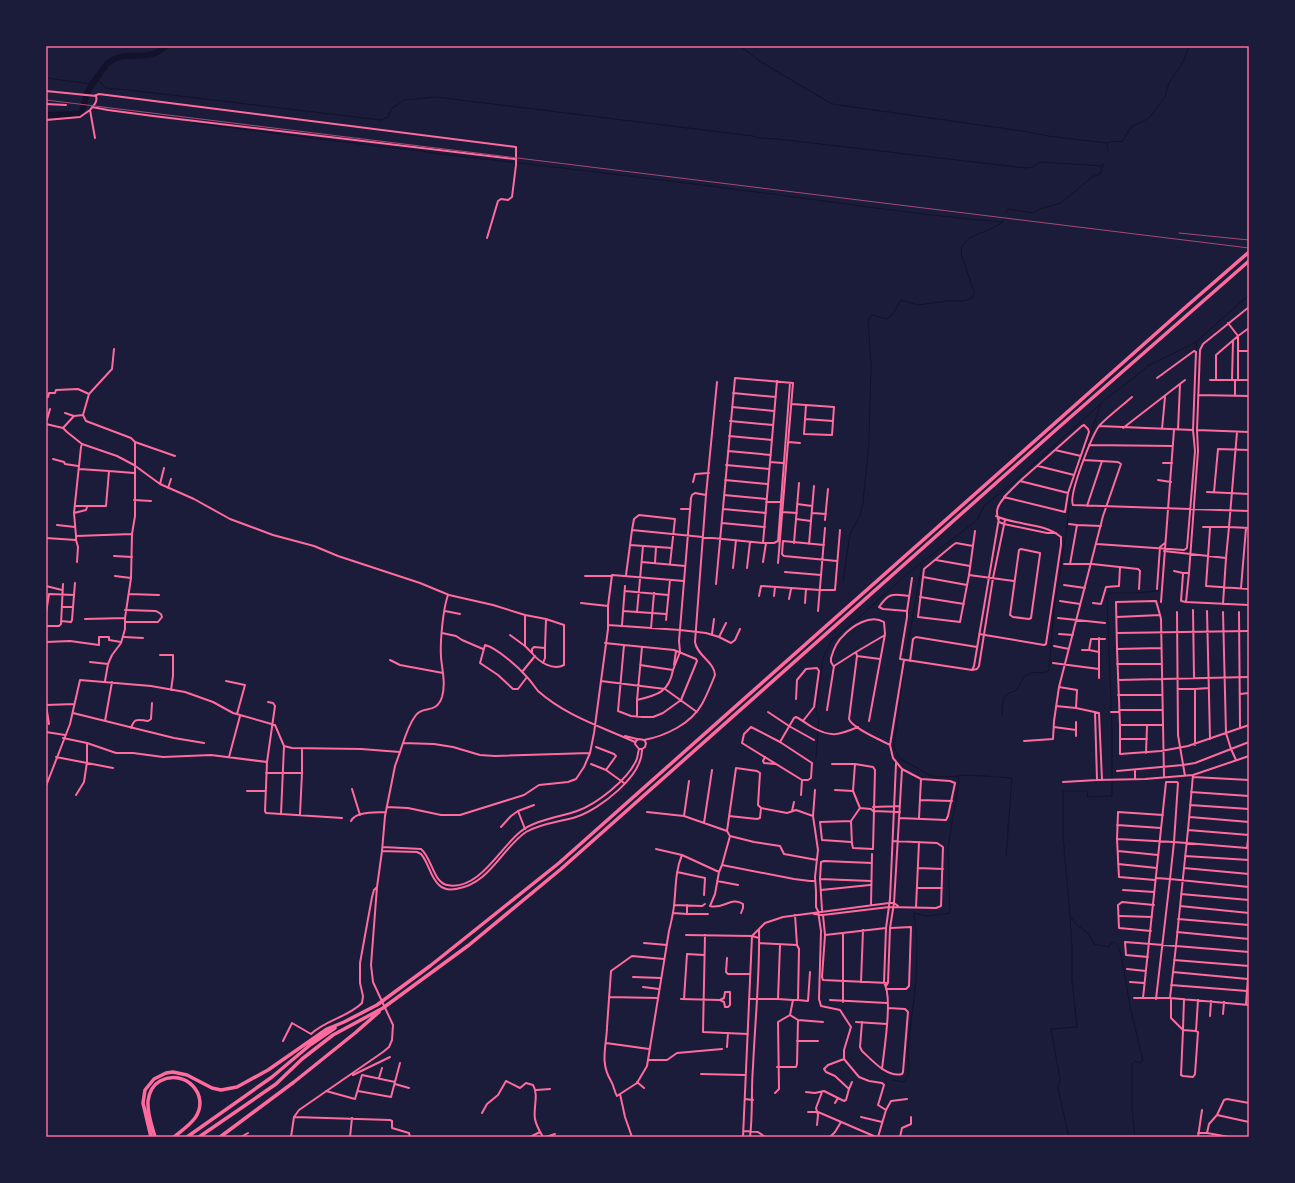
<svg xmlns="http://www.w3.org/2000/svg" width="1295" height="1183" font-family="Poppins,sans-serif">
<rect width="100%" height="100%" fill="#1b1b3a"/>
<g fill="none" stroke-linecap="round" stroke-linejoin="round">
<path stroke="#12122b" stroke-width="1" d="M740 46 761 62 832 104 1022 131 1048 136 1107 143
M46 78 92 84
M96 78 106 88 129 90 381 120 388 117 391 109 399 104 403 100 436 97 753 136 759 138 778 139 1025 168 1033 167 1040 162 1103 166
M194 123 360 144 422 151 432 153C545 166 659 179 772 194 849 204 926 216 1003 222
M1108 151 1107 143 1113 141 1122 142 1131 127 1149 118 1165 97 1169 83 1183 62 1189 46
M1006 213 1008 209 1033 213 1040 209 1061 203 1092 177 1100 174 1103 164
M1196 469 1197 355 1196 342
M1171 550 1187 552 1188 551 1193 506
M922 565 904 666 894 747 899 758 931 776 946 777 969 775 1012 778 1006 856
M843 581 850 534 860 516 863 503 869 442 871 366 868 320 872 315 887 319 892 315 901 300 917 305 947 301H964L973 297 974 291 961 254 962 246 969 238 993 228 1003 222 1004 219
M1002 715C1002 708 1002 696 1009 693 1012 692 1015 692 1017 689 1022 682 1022 676 1031 673 1038 671 1043 675 1049 670L1054 610 1067 527 1071 489 1101 404
M816 758 819 717 816 712 823 658 832 640 860 617 908 573 968 527 977 520 984 506 1014 482 1107 398 1136 376 1149 365 1189 346 1196 342 1249 295
M892 1080 904 1082 909 1074 908 1050 916 980 917 943 914 913 927 916 950 913 948 848 959 781 958 777
M1069 1137 1058 1089 1060 1079 1051 1029 1077 1027 1072 979V950L1070 916
M1135 1137 1132 1108V1064L1135 1061 1140 1063 1143 1061 1130 1006 1121 954 1117 945 1114 942 1111 943 1109 947 1094 944 1089 934 1076 924 1070 916 1063 835V791H1088L1087 797 1112 796V732L1107 595 1110 593H1136L1158 591 1162 549"/>
<path stroke="#12122b" stroke-width="6" d="M46 115 80 114C84 109 84 106 85 100 88 88 95 80 102 71 104 68 105 65 108 63 127 48 148 64 166 46"/>
<path stroke="#ff6b9d" stroke-width="2" d="M46 91 96 96C98 102 93 106 90 110L95 138
M94 96 99 94 516 147V165L512 197 508 200 501 199 498 201 487 238
M46 104 66 105
M92 107 108 110 153 116 515 159
M46 120 80 117 90 110
M1249 307 1203 344 1200 350 1197 430 1198 451 1189 573 1186 602 1249 605
M1228 323 1238 336 1216 355V380H1238
M1249 328 1238 336V380H1249
M1239 351H1249
M1210 380H1216
M1232 380 1233 341
M733 393 776 397
M1198 395 1249 396
M1235 396V380
M48 397 49 393H55L56 390 78 389 89 394
M1132 397C1123 405 1107 417 1099 426 1092 436 1068 495 1073 505L1249 511
M792 404 834 407 832 435 804 434 806 405
M732 407 774 411
M65 413 74 416
M805 419 833 421
M730 421 773 425
M46 423 50 409
M46 424 63 428 67 432 82 444 117 456 134 465 160 484 194 499 230 519 273 535 314 546 338 556 420 583 449 595 493 605 525 615
M1084 425 1088 429 1089 432 1068 493 1065 512 1004 497 1020 481 1082 426Z
M1099 426 1193 430
M63 428 74 416 83 415
M1123 428 1185 380
M1162 429 1165 397
M1178 430 1180 384
M1197 430 1249 432
M729 436 772 440
M135 442 175 456
M788 442 800 443
M1089 445 1173 446
M1055 450 1081 456
M728 451 771 455
M53 459 64 462 65 464 78 466
M770 462 783 463
M1163 463H1172
M726 465 769 469
M1038 466 1074 475
M109 471 134 473
M725 480 767 484
M1158 480 1171 482
M1020 481 1068 493
M693 482 695 474 709 473
M160 484 164 468
M168 488 171 479
M1207 492 1249 494
M1214 492 1218 449 1249 450
M724 495 766 499
M1004 498C997 506 995 512 999 522L1004 524 1047 533H1056
M134 500 151 501
M766 502H781
M797 504 812 506
M75 506H106L109 471 79 469
M1087 506 1102 461
M681 509H690
M723 509 766 513
M782 512 797 513
M74 513 86 510 87 507
M812 513 826 514
M796 519 811 521
M825 520 828 489
M722 523 765 527
M1069 524 1077 525
M57 525 75 527
M1203 527H1229L1237 432
M1210 528 1206 586 1249 589
M632 530 763 543H774L778 541 790 383
M76 536 74 513 81 447 82 444
M46 538 76 540V536L132 534
M76 540 78 547 77 562
M783 541 782 554 784 556 837 561
M783 541 824 545
M763 543 777 381
M794 543 799 483
M809 544 814 486
M1097 544 1184 550 1187 548 1195 451 1193 430 1196 352 1194 351 1157 378
M630 545 672 548
M973 546 956 543 953 545 924 569 918 617 960 622 969 575 1014 581
M1021 549 1040 553V554L1031 618 1029 619 1013 617 1010 615 1019 550Z
M1164 551 1226 558
M114 556 132 557
M936 560 970 566
M642 562 685 566
M763 562 766 543
M655 563 656 547
M1064 564H1092L1138 569 1140 571 1139 589
M1070 564 1077 525 1101 526
M733 568 736 540
M747 568 750 542
M1174 571 1183 573
M785 572 821 575
M626 575 632 530 634 519 639 515 675 519 670 564
M969 575 975 531
M115 576 131 578
M585 576H611
M923 577 967 585
M716 584 735 378 793 383 778 563
M1064 585 1085 588
M46 586 62 590
M1241 588 1246 528
M1157 589 1160 547 1165 543
M625 591 668 595
M129 594 159 595
M74 595 75 583
M759 596 761 586 820 590H835L840 530
M774 596 775 587
M909 596C893 594 889 592 879 607L883 609 907 611V617L900 659 972 670 977 669 979 666 993 578 1005 520
M920 597 964 604
M789 599 791 589
M1060 601 1080 604
M1161 602 1174 430
M1186 602 1181 601 1183 574V573H1189
M581 603 608 606
M805 603 806 589
M1093 603 1101 604 1106 587 1119 586 1120 567
M1223 604 1226 558 1229 527 1249 528
M62 607H73
M1193 610 1194 678
M445 611 460 614
M623 611 666 614
M818 611 825 528
M907 611 912 578
M1207 611 1210 739
M637 612 643 546
M1177 612 1178 735 1185 776
M1239 612 1240 727
M46 613 49 594 74 595 72 620 71 622 61 621
M1160 615 1161 619 1164 777
M1117 617 1160 615 1156 601 1116 602 1117 649 1120 725
M1058 618 1105 623
M85 619 125 618
M546 619 564 625V665C553 671 539 662 532 653V649L534 647 545 648Z
M666 620 670 580
M125 622H158L162 617 161 614 156 611 125 610
M608 625 680 630 706 633 719 637 731 643 735 640 740 629
M622 625 625 586
M46 626H59L61 624 63 584
M651 628 654 593
M442 633 456 636 462 640 483 649
M1117 633 1249 631
M712 634 714 619
M979 634 1044 645 1046 644 1061 545V537C1043 522 1017 526 996 516
M1059 634 1073 635
M510 635 525 646 532 653
M885 635 856 652 857 656 849 719C852 728 881 740 890 745
M124 637 143 638
M719 637 726 623
M1099 638V678
M46 642 70 641 99 645V637H109V640L121 642
M605 643 624 645
M624 645 674 650 696 659 697 661 681 700 663 713 653 717H643L631 716 618 711Z
M525 646V615L546 619
M1054 646 1069 649
M1117 649 1161 648
M1082 650H1089
M1099 652 1089 650 1091 639H1105
M160 655H173V676L171 690
M857 656 880 659
M390 660 400 665 443 673
M910 661 913 639 916 637 977 647
M90 662 108 664
M543 663 545 658V648
M1053 663 1099 669
M1117 664H1161
M674 665 676 651
M834 667 831 662V658C833 651 837 641 843 636 852 626 870 614 884 622L885 634 869 721
M673 670 680 652 679 641 691 498 692 495 695 493 706 495
M972 670 974 666 999 518
M522 672 535 656
M527 677 518 689H513L498 675 480 663 485 645C497 648 518 667 526 676 531 681 534 686 538 691 566 716 602 727 635 742
M1118 680 1249 677
M105 681 108 664 112 655 121 643 125 629V618L131 578 132 534 135 516V442L131 438 86 421 83 415 89 394 112 369 114 349
M226 681 245 685 237 714
M601 681 665 689 697 712
M1059 687 1077 690 1076 708
M1178 689H1195
M1240 694 1249 693
M1118 695H1162
M796 699 797 680 806 669 817 668 819 671 814 707 803 721
M637 700C658 695 669 692 673 670L640 665
M46 705 74 704
M46 705 49 724
M1056 706 1076 708 1099 713 1102 780
M827 710 834 666 856 652
M1119 710H1162
M768 712 789 726 814 740
M1095 712 1097 780 1145 779 1193 775 1249 756
M1111 712H1119
M73 713 174 738 204 743
M637 717V700L642 647
M105 721 112 682
M1162 725H1120V754L1161 751 1188 746 1249 725
M1054 727 1076 730
M131 728C135 717 138 720 148 721L151 719 152 703
M46 732 65 735
M625 736 637 739
M1076 736V722
M63 738 87 743 116 753H133L163 757 211 755 267 762 275 706 273 703 268 702
M1120 739H1147
M644 740C665 736 691 724 702 704 707 695 711 685 715 675 714 661 697 656 695 642L706 495 717 382
M1024 741 1053 739 1054 721 1059 687 1103 516 1121 464 1118 462 1084 460
M780 742 812 763 811 778 808 780H802
M403 743 434 744 453 747 480 755 495 756 590 753
M1195 745V689L1209 688
M596 747 614 754 616 756 606 770
M400 752C404 740 408 725 416 715 423 705 436 715 442 697 446 683 442 670 441 657 440 641 443 609 448 595
M1146 753 1147 726
M56 757 113 768
M229 757 240 716
M765 757 763 761 764 763 775 764
M1236 760 1231 749 1249 742
M267 762 265 811 266 813 342 818
M591 764 606 770 624 783
M832 764H855
M1135 770V779
M1117 771 1183 765 1195 763 1231 749 1226 733 1223 612
M266 773H302V749
M1193 775 1188 830 1249 835
M1193 777 1249 780
M1063 782 1097 780
M46 786 70 724 80 680 151 686 185 692 213 702 233 713 275 725 284 746 292 748 361 749 400 752 395 766 385 816 382 851 377 887 371 965 373 982 393 1025 392 1040 389 1047 383 1052 299 1110 294 1117 291 1137
M352 789 360 815
M815 790 813 816 818 850 815 877 816 891V907L818 911 821 931 819 999 821 1006 840 1010 851 1027 844 1050V1059L859 1077 869 1081 882 1083 884 1085 878 1105 886 1110 878 1137
M835 790 853 791
M247 791H265
M1191 792 1249 796
M76 795 84 782 87 762V743
M801 795 802 780 742 743 744 734 751 727 780 742 794 718 796 717C802 720 807 724 812 727 831 738 839 735 858 727
M920 800 952 801
M1190 805 1249 809
M387 807 408 808 441 815H460L524 795 539 785 568 782 576 779 584 767 590 753 594 733 608 629V606L612 575 684 581
M873 807 900 806
M860 808 871 809 873 811 900 812
M518 811 534 805
M792 811 794 802
M281 814 284 746
M300 814 302 773
M684 816 689 781
M729 816 757 819 760 818 761 808
M1190 817 1249 822
M899 818 946 820 948 816 955 783 950 781 921 779 902 769 893 758 890 745 904 660
M919 818 921 779
M351 821C356 811 376 813 386 812
M851 821 852 844 853 848 873 849 875 770 873 767 855 764 853 791 860 808
M704 823 712 770
M1117 825 1161 828
M501 827 511 816 518 811 525 829
M727 831 736 768 757 771 760 773 758 805 761 808 787 813 796 810 813 816
M1249 832 1247 848 1174 842 1178 783 1177 782H1166L1143 998H1170L1249 1005
M730 836 754 842 780 846 784 854 817 860
M1117 839 1174 842 1170 879 1156 878
M851 842 822 840 820 822 851 821 860 808
M383 847 421 849C432 858 433 882 447 885 478 892 500 848 520 832 534 820 560 817 577 811 597 804 627 780 636 761 638 757 638 752 639 749
M656 849 682 855
M382 851 417 852 421 854C429 863 430 877 439 885 444 890 450 890 456 889 490 884 502 848 526 832 541 823 560 822 576 817 600 809 643 776 642 749L645 747 646 743 644 740 639 739 636 741 635 744 639 749H642
M1118 851 1158 855
M1185 856 1249 860
M1118 864 1157 868
M722 865 794 879 810 881H815
M918 868 943 869
M1184 868 1188 830
M677 872 705 878 704 895
M719 872 715 894 710 906C723 910 731 896 743 904V908L741 913
M1249 874 1184 868 1176 946 1249 952
M820 879 871 881
M1155 880 1119 877 1117 839 1118 813V812L1163 815
M717 881 738 885
M917 888H942
M821 890 870 885
M1123 890 1154 892
M1181 894 1249 900
M674 905 702 906 705 904
M687 905V914H708
M871 905 872 854
M1180 906 1249 913
M916 907 919 842
M822 910 820 879 821 862 824 861 872 863
M673 913 687 914
M814 914 823 915 889 907 936 908 941 906 943 847 937 843 893 841
M795 915 797 945
M823 915 825 935 822 977 823 980 888 983
M1120 916 1152 917
M1178 919 1249 925
M1151 931 1119 928 1118 905 1122 902 1154 905
M1177 932 1249 939
M686 935 752 936 759 938
M705 935 703 1032 748 1034
M825 935 886 928
M644 943 667 945
M759 943 797 945 799 949 798 1000H793L790 1015 798 1020 797 1064 796 1067H777
M1148 957 1126 955 1125 942 1176 946 1170 998
M727 958 726 972 728 974H750
M1174 960 1249 966
M1127 969 1146 971
M1173 972 1248 979
M633 977 661 978
M861 982 863 930
M1130 982 1144 983
M1171 985 1247 991
M886 986 888 983 890 928 894 903 902 769
M643 987 659 989
M886 989H906L909 986 911 927 891 928
M609 997 658 998
M1134 998H1143
M1171 998V1018L1183 1030 1181 1075 1183 1076 1193 1077 1195 1074 1198 1032 1196 1031 1183 1030
M681 999 720 1000 724 1002 725 1007H728L730 1005V992H725L724 998 720 1000
M684 999 687 954 704 955
M749 999H778L793 1000
M778 999 780 945
M1156 999 1170 879 1249 887
M798 1000 808 1001 810 972
M830 1000 887 1003
M843 1002V933
M1246 1004 1249 964
M1223 1014 1224 1002
M1210 1016 1211 1001
M798 1020 823 1022
M856 1022 887 1024
M862 1022 860 1047 862 1051C872 1060 887 1078 902 1074L903 1072 908 1012 905 1009 888 1008
M607 1027 611 971 632 956 664 959
M607 1028C606 1048 600 1063 611 1081 614 1086 614 1091 617 1096L620 1094
M1183 1029 1184 999
M1196 1031 1198 1000
M283 1041 292 1023 311 1034C326 1020 348 1017 362 1003L363 996 360 983V963L372 897 374 890 377 887
M797 1041H818
M606 1043 649 1049
M727 1047 728 1033
M648 1060H667L677 1053 722 1049
M882 1069C884 1051 893 996 884 983L886 928 890 899 896 763
M701 1074 745 1075
M353 1075 390 1057
M379 1078 382 1068
M637 1082 644 1088
M395 1084 409 1088
M849 1089 852 1082
M536 1090 550 1089
M326 1091 355 1099 362 1075 395 1082
M358 1091 391 1097 400 1063
M806 1092 815 1093 824 1091 844 1101 846 1100 849 1089 835 1076 826 1072 824 1069 828 1065 844 1059
M775 1093 779 1089 778 1022 790 1015
M745 1099 753 1100
M835 1103 838 1098
M886 1110 891 1101 907 1099
M808 1112H818L832 1118 876 1137
M482 1113 487 1104 498 1095 506 1081 520 1088 526 1083 533 1085C539 1095 533 1108 535 1119 536 1125 540 1132 543 1137
M1217 1115 1249 1122
M294 1117 390 1120 392 1121V1128L409 1133 410 1137
M861 1117 882 1122
M817 1125 818 1115 816 1108 822 1092
M744 1131 758 1132 765 1137
M1198 1133H1207L1229 1137
M1207 1133 1209 1124 1217 1115 1224 1100 1227 1099 1249 1103
M241 1137 248 1133
M350 1137 352 1118
M530 1137 540 1132
M546 1137 555 1134
M632 1137 625 1117 620 1094 637 1083 647 1066 669 931C671 923 673 914 674 906 676 889 675 871 682 855L719 872 722 865 730 836 727 831 684 816 647 812
M743 1137 752 936 765 923 783 917 889 903H894L898 906
M750 1137C753 1114 751 1090 753 1067 755 1021 760 975 759 929
M830 1137 835 1132 841 1122
M900 1137 902 1128 911 1124V1117
M1198 1137 1202 1110"/>
<path stroke="#ff6b9d" stroke-width="3.5" d="M151 1137 143 1103 145 1090 154 1079 166 1073 173 1072 187 1075 212 1088 221 1090 237 1087 268 1070 327 1029 344 1022 377 1005 430 966 559 863 1188 305 1249 252
M155 1137C152 1126 147 1113 148 1101 149 1093 153 1085 160 1081 185 1068 211 1095 195 1118 189 1126 181 1131 174 1137
M187 1137 272 1077 310 1045 335 1028
M199 1137 276 1084 302 1059 333 1035 383 1008 469 945 561 869 1058 428 1249 261
M220 1137 294 1082 355 1033 379 1012"/>
<path stroke="#a44b75" stroke-width="1" d="M46 100 1249 248
M1179 233 1249 240"/>
</g>
<rect width="1295" height="1183" fill="none" stroke="#1b1b3a" stroke-width="94"/>
<rect x="47" y="47" width="1201" height="1089" fill="none" stroke="#ff6b9d" stroke-width="1.5"/>
</svg>
